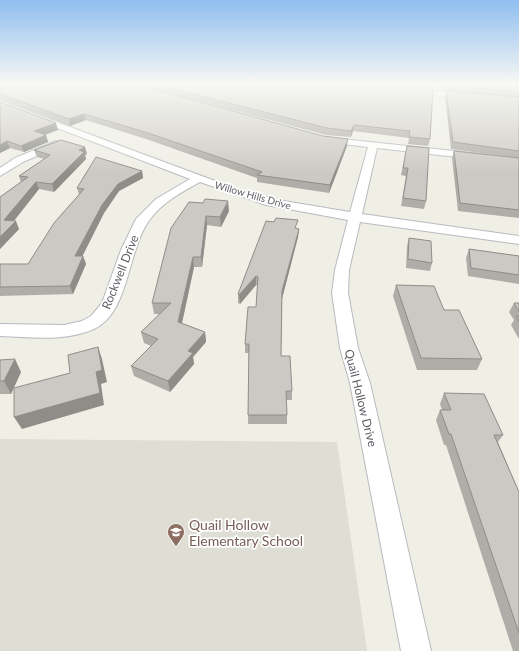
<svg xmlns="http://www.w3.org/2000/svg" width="519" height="651" font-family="Lato,sans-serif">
<rect width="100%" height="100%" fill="#efefe6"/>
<path fill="#dfded4" d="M0 439 337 442 367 651H0Z"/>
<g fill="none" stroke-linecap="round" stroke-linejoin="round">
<defs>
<path id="minor" d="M407 89 467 94 471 96 467 98 410 93 406 91Z
M0 101 234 188 272 199 350 212 368 147 326 142 321 139 323 137 519 158V164L377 148 362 214 519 236V244L360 222 349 270 348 293 358 348 370 383 431 651H401L350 383 340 348 332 293 335 270 348 220 266 205 200 182C182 192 163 202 151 218 127 248 130 313 94 329 65 342 30 337 0 336V324L64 325 82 321 91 316 102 303 121 250 136 219 156 199 190 179 0 106Z
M56 141 61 144 59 146 23 162 0 176V168L15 158Z"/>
</defs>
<use href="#minor" stroke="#b8babf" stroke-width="2"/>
<use href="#minor" fill="#fff" fill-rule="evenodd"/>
</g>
<path fill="#afada8" d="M0 83H341L430 139 428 146 408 144 409 138 353 131 351 137 326 135 154 89 347 146 329 193 257 182V178L149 140 86 120 70 126 1 100H0Z
M356 83H434L433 89Z
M443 83H519V158L451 149 445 97 446 91 498 96 444 90Z
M0 102 58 130 45 135H46L48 142 24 152 10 148 0 153Z
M407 146 426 201 424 209 401 206 406 176 401 175Z
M34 150 87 154 85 155 86 159 54 192 39 189 14 221 19 229 0 249V197L21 182 19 176 44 159 37 157Z
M454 151 519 158V218L458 211 452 158Z
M142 171 143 178 119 191 104 213 82 256H83L86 264 73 294 0 296V264H28L79 194 77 188Z
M189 202 229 211 221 227 207 225 202 267H194L182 323 205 332 206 342 193 357 194 364 170 392 134 376 131 366 151 346 144 343 141 332 160 314H154L152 303Z
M297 229H299L298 237 282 298 281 356 292 391V400H286L287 415V424H248L249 353H245V344L256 307 258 285H256L240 304 238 303V294Z
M409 238 432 263 430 271 406 268 407 246Z
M469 249 519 256V284L468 276 466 258Z
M396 285 444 310 482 359 477 370H417L393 296Z
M514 303H519V339L511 325 514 320 509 312Z
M0 360 21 372 11 394H0Z
M444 393 503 435 498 442 519 492V651H513L446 445H444L436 420 440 410H442L440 404Z"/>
<path fill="#8e8d88" d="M84 114 86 120 70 126 69 119Z
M56 123 58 130 36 138 34 131Z
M354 125 353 131 351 137V131Z
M46 135 48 142 24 152 21 146Z
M348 139 347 146 329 193 330 185Z
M7 141 10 148 0 153V145Z
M85 147 87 154 85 155 86 159 54 192 52 184 79 150Z
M142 171 143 178 119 191 104 213 78 265 75 256 102 205 118 184Z
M36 182 39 189 8 228 4 220Z
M228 201 229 211 221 227 220 217Z
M206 216 207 225 202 267 201 257Z
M16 221 19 229 0 249V237Z
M299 229 298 237 282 299V291Z
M83 256 86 264 73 294 70 286Z
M193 257 194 267 180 332 178 322Z
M256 276V285L240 304 239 295Z
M205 332 206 342 193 357 194 364 170 392 168 381 188 351Z
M98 347 102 359 107 382 101 384 104 405 22 429 14 417 96 372Z
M15 359 21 372 11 394 4 381Z"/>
<path fill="#cbc9c3" stroke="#8e8d88" d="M0 83H132L323 136 348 139 330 185 257 175 262 172 148 133 84 114 69 119 0 94Z
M151 83H341L433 90 430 139 409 137 410 131 354 125 351 131 327 128Z
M445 83H519V92L445 85Z
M446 91 519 97V151L453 142Z
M0 102 56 123 34 131 46 135 21 146 7 141 0 145Z
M61 140 85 147 79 150 84 152 52 184 36 182 4 220 16 221 0 237V197L28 177 19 176 50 155 34 150Z
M407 146 429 148 426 201 403 198 408 168H403Z
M454 151 519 158V210L460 203Z
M96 157 142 171 118 184 102 205 75 256H83L70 286 0 287V264H28L54 223 84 189 77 188Z
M205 199 228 201 220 217 206 216 201 257H193L178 322 205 332 188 351 193 353 168 381 131 366 158 339 141 332 171 303H152L171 228 189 202 203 203Z
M276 218 298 220 295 228 299 229 282 291 281 356H290L292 391H286L287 415H248L249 344H245L248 307H256L258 277 256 276 239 295 238 294 266 221 274 222Z
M409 238 431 241 432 263 408 259Z
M469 249 519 256V275L471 268Z
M396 285 434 286 444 310H459L482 359 421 358Z
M514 303H519V312Z
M516 316H519V322Z
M98 347 102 370 96 372 100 393 14 417V388L70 373 68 355Z
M15 359 4 381H0V360Z
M444 393 484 394 503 435H494L519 492V633L451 434H449L440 410H451Z"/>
<linearGradient id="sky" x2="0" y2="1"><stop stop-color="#8fbef0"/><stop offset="0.48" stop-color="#f8f8f4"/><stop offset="1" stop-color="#f8f8f4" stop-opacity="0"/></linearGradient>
<rect width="519" height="174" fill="url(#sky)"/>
<defs>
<symbol id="school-pin" viewBox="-11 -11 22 30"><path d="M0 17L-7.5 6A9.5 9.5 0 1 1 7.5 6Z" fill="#8d6e63" stroke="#fff"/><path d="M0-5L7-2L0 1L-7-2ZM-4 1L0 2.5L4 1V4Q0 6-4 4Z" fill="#fff"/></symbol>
</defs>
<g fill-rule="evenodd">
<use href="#school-pin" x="166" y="522" width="20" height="27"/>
</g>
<g text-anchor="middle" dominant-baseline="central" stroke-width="3.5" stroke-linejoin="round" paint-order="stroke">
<g font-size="10" fill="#5e6066" stroke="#fff">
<text transform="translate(253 195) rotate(16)">Willow Hills Drive</text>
</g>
<g font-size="12" fill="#5e6066" stroke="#fff">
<text transform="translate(120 272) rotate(-68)">Rockwell Drive</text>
<text transform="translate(361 398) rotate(76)">Quail Hollow Drive</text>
</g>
<g font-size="14" fill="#785e54" stroke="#fff" text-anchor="start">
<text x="189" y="524">Quail Hollow<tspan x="189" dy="16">Elementary School</tspan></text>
</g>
</g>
</svg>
